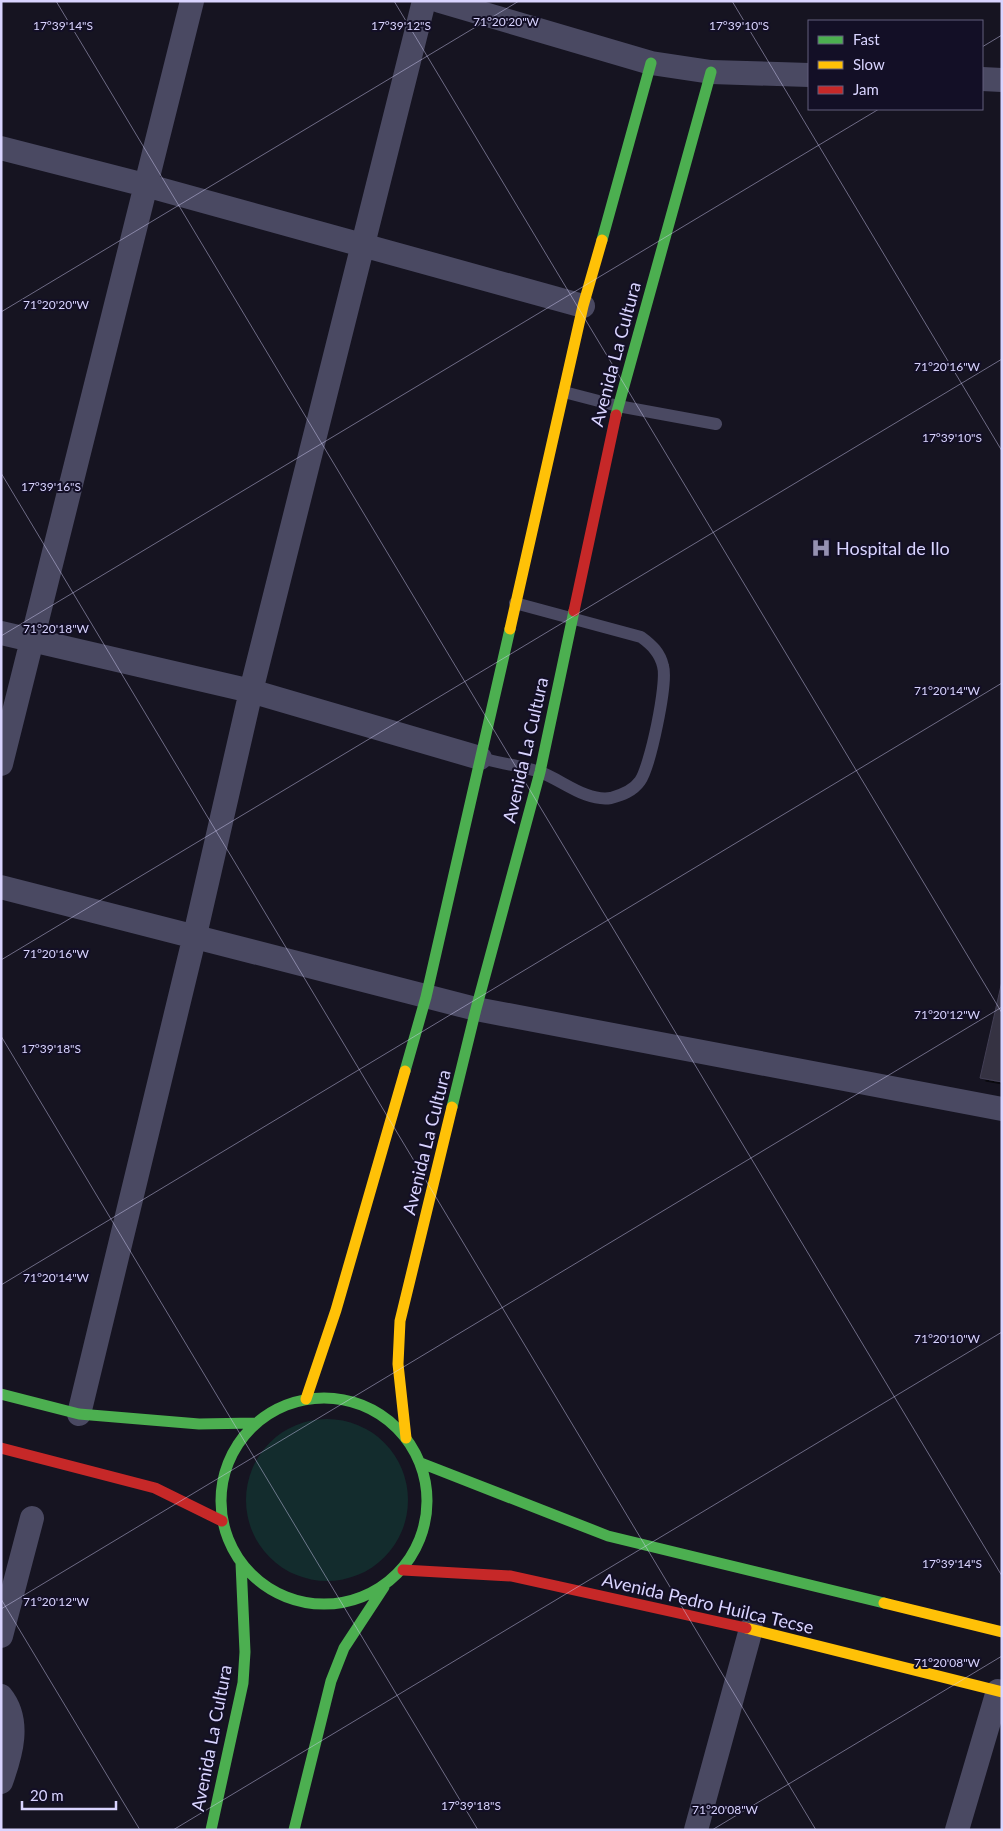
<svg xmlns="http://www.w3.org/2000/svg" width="1003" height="1831" font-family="Lato,sans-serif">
<defs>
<filter id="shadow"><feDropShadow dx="5.5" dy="3" stdDeviation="0" flood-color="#0009"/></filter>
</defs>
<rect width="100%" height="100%" fill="#161421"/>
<path fill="#132c2d" d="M246 1500a81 81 0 1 1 162 0a81 81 0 1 1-162 0Z"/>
<path fill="#343243" stroke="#433f54" filter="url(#shadow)" d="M1002 981V1082L980 1078Z"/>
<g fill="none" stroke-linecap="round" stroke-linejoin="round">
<path stroke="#4a4962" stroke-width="12" d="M564 392 618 406 716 424
M480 758C500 763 521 766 540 772 562 780 586 802 611 798 622 795 633 791 640 781 650 767 668 683 663 666 660 653 652 645 641 637L515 603"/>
<path stroke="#4a4962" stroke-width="24" d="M440 1 651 63 711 72 809 75
M982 79 1002 80
M1 148 145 185 583 306
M1 633 251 691 480 758
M1 764 192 1
M1 887 476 1009 1002 1109
M79 1414 195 935 251 691 424 1
M1 1636 32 1518
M1 1696C21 1721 11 1754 1 1782
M696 1830 751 1629
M957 1830 998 1691"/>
<path stroke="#4caf50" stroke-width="11" d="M602 240 651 63
M616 415 711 72
M405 1071 426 997 510 629
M452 1107 476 1009 540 772 574 611
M1 1394 79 1414 199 1424 255 1423
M221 1501a103 103 0 1 1 206 0a103 103 0 1 1-206 0Z
M421 1463 608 1536 884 1603
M211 1830 243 1683 245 1652 241 1563
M294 1830 331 1681 344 1648 384 1587"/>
<path stroke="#ffc107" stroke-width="11" d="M510 629 583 306 602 240
M306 1399 336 1310 405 1071
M406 1438 398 1364 400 1321 452 1107
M884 1603 1002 1632
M746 1628 1002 1692"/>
<path stroke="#c62828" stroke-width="11" d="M574 611 616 415
M1 1448 155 1488 222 1521
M403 1570 511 1576 746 1628"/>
</g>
<path fill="none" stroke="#d9d4ff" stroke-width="1" stroke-opacity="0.45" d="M56 1 1002 1576M394 1 1002 1013M732 1 1002 451M982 47 1002 35M1 312 519 1M1 473 816 1830M1 636 879 109M1 960 1002 359M1 1036 478 1830M1 1285 1002 683M1 1599 140 1830M1 1609 1002 1007M173 1830 1002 1332M712 1830 1002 1656"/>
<defs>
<symbol id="hospital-bare" viewBox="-9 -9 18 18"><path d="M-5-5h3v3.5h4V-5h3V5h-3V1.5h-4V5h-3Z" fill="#9591b1" stroke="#130f26" stroke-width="2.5" paint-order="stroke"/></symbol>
</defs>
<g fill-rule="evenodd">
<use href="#hospital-bare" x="807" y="534" width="28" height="28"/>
</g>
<g text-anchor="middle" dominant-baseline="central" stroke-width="4" stroke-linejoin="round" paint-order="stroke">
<g font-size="18" fill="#d9d4ff" stroke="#130f26">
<text transform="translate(615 354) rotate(-75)">Avenida La Cultura</text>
<text transform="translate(525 750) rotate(-77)">Avenida La Cultura</text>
<text transform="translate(426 1142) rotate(-76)">Avenida La Cultura</text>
<text transform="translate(708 1603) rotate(13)">Avenida Pedro Huilca Tecse</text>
<text transform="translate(211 1738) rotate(-79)">Avenida La Cultura</text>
</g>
<g font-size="18" fill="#d9d4ff" stroke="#130f26" text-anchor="start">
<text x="836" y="548">Hospital de Ilo</text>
</g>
</g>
<g font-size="12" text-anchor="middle" fill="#d9d4ff" stroke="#130f26" stroke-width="4" stroke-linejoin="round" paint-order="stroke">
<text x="506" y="26">71°20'20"W</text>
<text x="63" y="30">17°39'14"S</text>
<text x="401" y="30">17°39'12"S</text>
<text x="739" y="30">17°39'10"S</text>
<text x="56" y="309">71°20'20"W</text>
<text x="947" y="371">71°20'16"W</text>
<text x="952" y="442">17°39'10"S</text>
<text x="51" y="491">17°39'16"S</text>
<text x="56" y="633">71°20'18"W</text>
<text x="947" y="695">71°20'14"W</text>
<text x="56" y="958">71°20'16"W</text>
<text x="947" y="1019">71°20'12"W</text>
<text x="51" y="1053">17°39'18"S</text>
<text x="56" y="1282">71°20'14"W</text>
<text x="947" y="1343">71°20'10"W</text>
<text x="952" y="1568">17°39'14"S</text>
<text x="56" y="1606">71°20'12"W</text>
<text x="947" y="1667">71°20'08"W</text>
<text x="471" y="1810">17°39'18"S</text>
<text x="725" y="1814">71°20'08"W</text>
</g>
<rect width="1003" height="1831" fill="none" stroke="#d9d4ff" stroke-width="5"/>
<rect x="808" y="20" width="175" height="90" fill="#130f26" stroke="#625e7d"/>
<rect x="818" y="36" width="25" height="8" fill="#4caf50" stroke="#625e7d"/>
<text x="853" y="45" font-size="15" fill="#d9d4ff">Fast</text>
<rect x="818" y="61" width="25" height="8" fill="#ffc107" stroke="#625e7d"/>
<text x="853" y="70" font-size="15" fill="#d9d4ff">Slow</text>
<rect x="818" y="86" width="25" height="8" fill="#c62828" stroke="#625e7d"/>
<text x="853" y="95" font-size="15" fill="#d9d4ff">Jam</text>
<path d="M22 1801v8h94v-8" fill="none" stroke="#d9d4ff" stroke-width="2.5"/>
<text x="30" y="1801" font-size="15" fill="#d9d4ff" stroke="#130f26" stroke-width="4" paint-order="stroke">20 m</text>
</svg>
